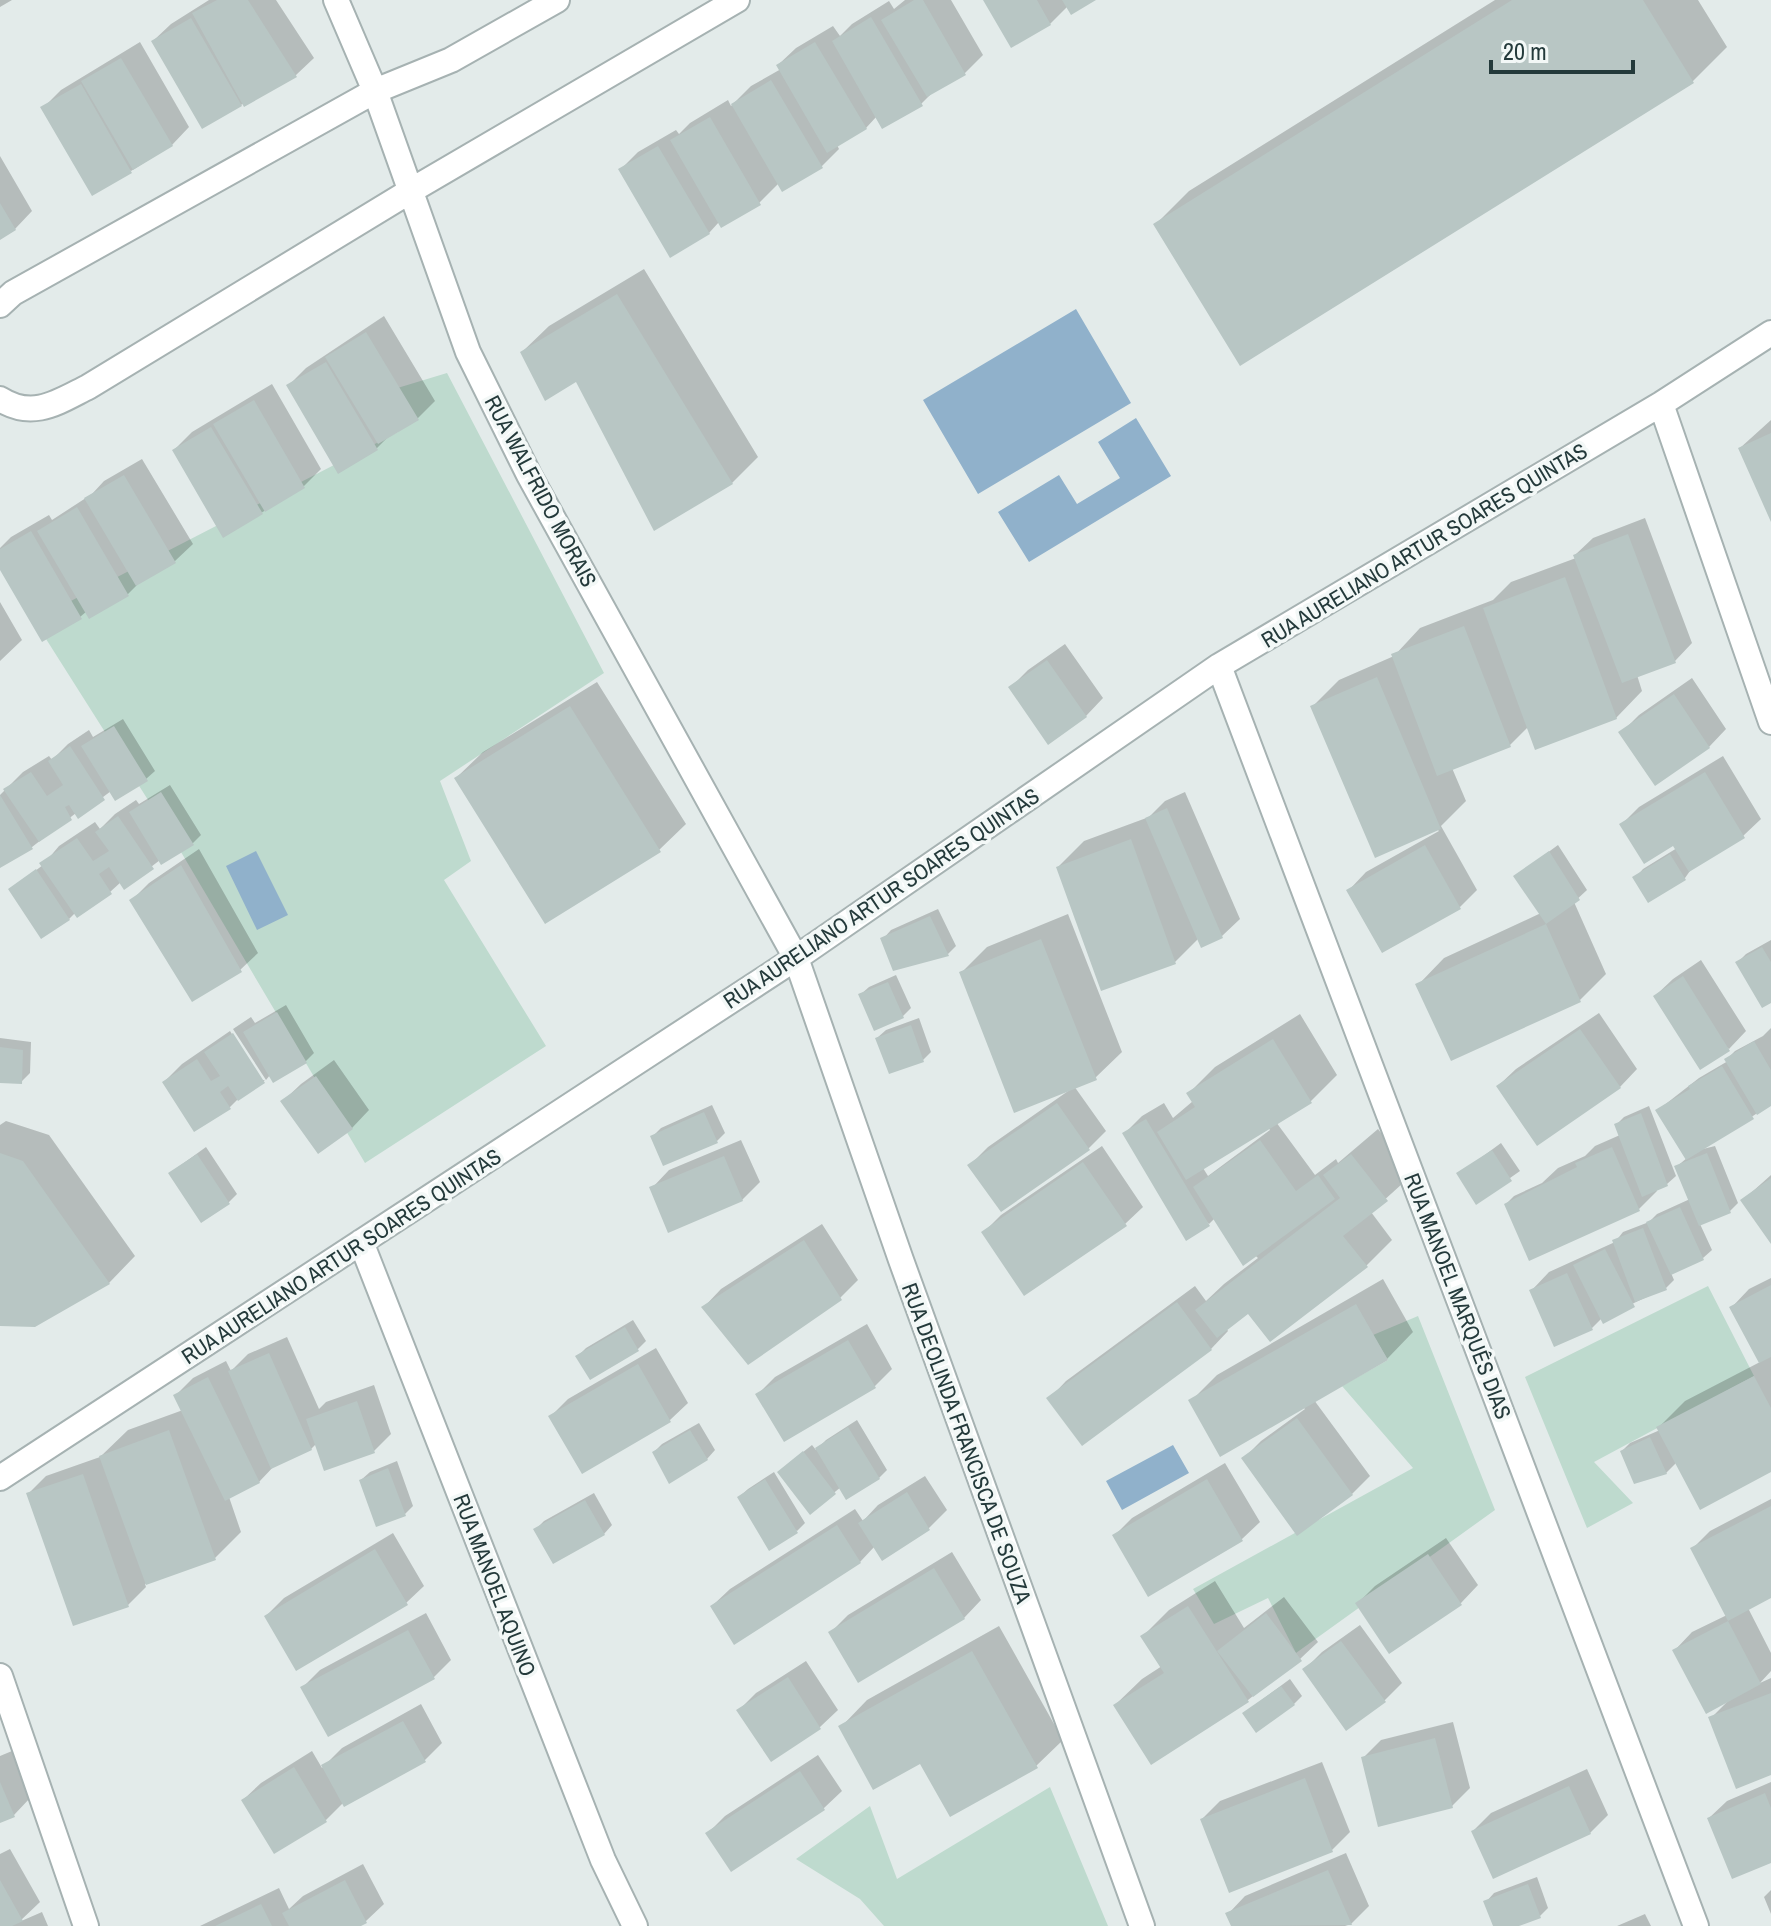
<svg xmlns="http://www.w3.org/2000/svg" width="1771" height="1926" font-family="'Archivo Narrow',sans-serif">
<rect width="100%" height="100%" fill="#e3ebea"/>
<path fill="#bedace" d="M447 373 604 673 440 781 471 861 444 880 546 1046 365 1163 181 852 34 620 398 432 381 393Z
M1708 1286 1754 1376 1594 1462 1633 1503 1587 1528 1525 1377Z
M1418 1316 1495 1510 1296 1653 1268 1598 1214 1624 1193 1589 1413 1468 1342 1386 1388 1360 1373 1335Z
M1050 1787 1108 1926H884L860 1899 796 1859 870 1806 897 1879Z"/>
<path fill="#90b1cb" d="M1076 309 1131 403 978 494 923 400Z
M1136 418 1171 476 1029 562 998 512 1059 475 1077 504 1120 478 1098 442Z
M256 851 288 915 257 930 226 866Z
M1173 1445 1189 1473 1122 1510 1106 1481Z"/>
<path fill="#0003" fill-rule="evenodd" d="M0 0H12L0 7Z
M209 0H276L314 58 296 75 202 126 153 41 171 24Z
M905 0H951L983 55 965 73 935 90 921 104 877 116 866 128 837 145 839 149 822 166 779 183 759 203 719 222 709 233 621 169 638 152 676 130 679 134 690 123 728 100 731 106 751 86 781 69 778 65 796 48 833 26 840 36 852 24 889 1 894 9Z
M985 0H1092L1068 6 1050 24Z
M1495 0H1698L1727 47 1693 81 1155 225 1189 191Z
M140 42 189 127 172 145 131 171 43 108 61 90Z
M0 156 32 211 15 229 0 238Z
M644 269 758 457 732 483 577 379 522 352 549 326Z
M384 316 435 401 418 418 391 434 376 449 289 385 306 368Z
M272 384 321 469 303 487 261 513 174 450 192 432Z
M1771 420V517L1740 448Z
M142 459 193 544 175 561 141 581 128 594 87 611 80 617 0 566V548L11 537 49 515 52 520 92 494 104 481Z
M1645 518 1692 643 1675 661 1637 675 1642 691 1616 718 1529 726 1509 746 1452 768 1466 801 1441 826 1477 890 1460 907 1349 890 1366 872 1439 831 1313 706 1339 680 1394 656 1420 628 1493 600 1511 582 1576 558 1575 555 1593 538Z
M0 602 22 640 0 661Z
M1065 644 1103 698 1086 716 1010 688 1028 670Z
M1692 678 1726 729 1709 747 1621 733 1639 715Z
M597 682 686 824 659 850 456 778 483 752Z
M123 719 155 771 146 779 111 791 78 816 76 813 32 847 0 865V795L23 772 49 756 52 760 68 744 89 730 93 737Z
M1723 756 1761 819 1743 836 1692 868 1685 878 1649 900 1635 878 1643 869 1677 848 1674 844 1622 824 1639 807Z
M170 785 201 835 193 843 160 860 125 887 121 882 110 892 76 912 69 919 11 889 43 865 59 846 95 822 100 829 115 814 136 800 139 804Z
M1185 792 1240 919 1222 936 1199 938 1175 962 1058 867 1084 841 1149 817 1165 801Z
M1558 845 1587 890 1574 902 1606 974 1580 1000 1418 985 1444 958 1541 913 1516 876Z
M199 849 258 953 240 970 131 901 149 883Z
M938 909 956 946 948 954 883 939 891 930Z
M1068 914 1122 1052 1095 1078 1074 1086 1106 1131 1088 1149 970 1165 988 1147 1071 1089 961 973 987 947Z
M1771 940V1001L1737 963 1746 954Z
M1701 960 1746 1031 1729 1049 1655 996 1673 979Z
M896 975 911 1008 902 1017 860 995 869 987Z
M286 1005 314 1053 306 1061 270 1075 266 1080 233 1029 251 1017 255 1023Z
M1599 1013 1637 1069 1620 1087 1498 1086 1516 1069Z
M1300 1014 1337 1075 1311 1101 1276 1122 1315 1175 1336 1159 1338 1163 1378 1129 1413 1174 1371 1212 1392 1240 1366 1266 1248 1311 1226 1328 1228 1331 1211 1349 1049 1399 1066 1381 1195 1286 1206 1301 1224 1284 1258 1258 1215 1218 1209 1224 1125 1133 1142 1116 1164 1103 1173 1118 1193 1101 1189 1093 1215 1067ZM1268 1127 1270 1130 1208 1176 1203 1168Z
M919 1018 931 1052 923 1060 877 1038 886 1030Z
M1771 1028V1104L1703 1149 1715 1146 1738 1203 1730 1211 1700 1224 1712 1250 1703 1258 1671 1273 1674 1280 1666 1288 1602 1318 1592 1328 1532 1290 1549 1272 1615 1242 1623 1232 1649 1222 1657 1214 1690 1199 1676 1167 1687 1158 1658 1110 1699 1078 1728 1061 1727 1059 1735 1051 1763 1036Z
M230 1031 261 1080H265L241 1096 230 1107 195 1129 164 1082 182 1064Z
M0 1038 31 1042 30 1073 21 1082 0 1081Z
M334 1060 369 1110 352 1128 283 1101 301 1084Z
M712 1105 725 1133 717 1141 653 1136 661 1128Z
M1649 1106 1676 1176 1667 1184 1656 1189 1657 1191 1639 1209 1565 1242 1506 1204 1514 1196 1542 1183 1558 1168 1585 1156 1595 1146 1620 1135 1616 1125 1624 1117Z
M6 1121 49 1135 135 1256 109 1283 34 1325 0 1324V1125Z
M741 1140 760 1182 742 1200 652 1188 669 1170Z
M1501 1143 1520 1171 1476 1202 1459 1174Z
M1102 1146 1143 1207 1125 1224 983 1233 1001 1215Z
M206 1147 237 1194 228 1203 170 1173Z
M1771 1175V1240L1743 1200Z
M822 1224 858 1280 840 1298 704 1307 721 1289Z
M1771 1278V1470L1677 1462 1666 1473 1622 1451 1630 1443 1660 1430 1659 1427 1685 1401 1760 1362 1732 1307 1749 1289Z
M1383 1279 1413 1332 1387 1359 1314 1400 1370 1476 1352 1494 1244 1458 1261 1441 1305 1409 1303 1407 1191 1401 1217 1375Z
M633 1320 646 1341 638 1349 578 1356 586 1348Z
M867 1324 892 1369 875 1386 758 1394 775 1377Z
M287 1337 319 1409 326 1402 374 1385 391 1434 374 1451 317 1443 311 1449 276 1464 259 1482 229 1497 241 1532 215 1558 145 1584 146 1587 128 1605 29 1493 46 1476 100 1457 128 1430 183 1410 176 1395 193 1378 226 1361 231 1371 248 1354Z
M656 1348 688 1403 670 1420 582 1471 551 1416 568 1399Z
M857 1420 887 1470 879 1478 841 1487 810 1512 788 1464 812 1445 816 1450 826 1440Z
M699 1423 715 1450 707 1459 654 1452 662 1444Z
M397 1461 413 1506 405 1514 361 1480 370 1472Z
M1225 1463 1260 1522 1242 1539 1149 1594 1114 1536 1132 1518Z
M774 1472 805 1523 797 1531 739 1497 748 1489Z
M925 1476 947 1510 929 1528 882 1558 875 1546 860 1562 712 1606 730 1589 855 1509 863 1521 878 1505Z
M594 1493 612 1525 604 1534 536 1529 544 1521Z
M1771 1499V1596L1748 1608 1771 1653V1671L1760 1683 1771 1678V1773L1711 1718 1728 1701 1675 1650 1692 1632 1727 1615 1692 1549 1710 1531Z
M393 1533 424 1586 406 1603 266 1616 284 1598Z
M1446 1538 1478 1585 1461 1603 1390 1651 1358 1603 1375 1586Z
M952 1552 981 1600 964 1618 830 1633 848 1615Z
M1215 1581 1244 1628 1284 1597 1318 1642 1300 1659 1248 1700 1115 1705 1142 1679 1162 1666 1143 1636 1169 1610Z
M426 1613 451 1660 434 1677 303 1687 320 1670Z
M1360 1625 1402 1683 1385 1700 1347 1728 1305 1669 1322 1652Z
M999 1626 1063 1740 1036 1766 921 1761 841 1727 867 1700Z
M806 1661 838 1710 820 1727 771 1760 739 1710 756 1693Z
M1290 1679 1302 1696 1294 1704 1244 1713Z
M421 1704 442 1743 424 1761 344 1802 326 1820 243 1800 261 1783 312 1751 322 1768 342 1748Z
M1453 1722 1470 1788 1452 1806 1363 1758 1381 1740Z
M12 1751 31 1797 14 1815 0 1821V1756Z
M818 1755 842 1791 824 1808 731 1869 708 1833 725 1816Z
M1322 1762 1350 1832 1332 1850 1202 1819 1220 1801Z
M1587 1769 1608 1815 1590 1833 1473 1831 1491 1813Z
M1771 1782V1861L1709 1818 1727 1801Z
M10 1849 40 1902 19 1922 42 1912 48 1926H0V1854Z
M1346 1853 1369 1906 1351 1924 1345 1926H1233L1228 1914 1245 1896Z
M363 1864 384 1904 366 1921 357 1926H200L279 1888 289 1909 303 1896Z
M1537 1877 1548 1908 1540 1916 1513 1926H1495L1486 1902 1494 1893Z
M1771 1890V1914L1764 1897Z
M1645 1914 1651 1926H1617Z"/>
<path fill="#b8c6c4" d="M217 0H248L297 77 244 107 192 13Z
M914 0H923L966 75 927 97 881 20Z
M983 0H1037L1051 25 1011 48Z
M1062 0H1096L1071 15Z
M1512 0H1643L1694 83 1240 366 1153 224Z
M871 17 923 106 882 129 832 41Z
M191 18 242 106 202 129 151 41Z
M815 42 867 129 827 153 776 65Z
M121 58 173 146 133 170 81 81Z
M771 80 823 168 782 192 731 104Z
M81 84 132 173 92 196 40 107Z
M710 117 761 205 721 228 670 140Z
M658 146 710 234 670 258 618 169Z
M0 203 16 230 0 240Z
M617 294 733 484 654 531 576 382 545 401 520 352Z
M366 332 419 420 378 444 325 357Z
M326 362 378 450 338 474 286 385Z
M254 400 305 488 265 512 213 424Z
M211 427 263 514 223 538 172 450Z
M1771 433V522L1738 448Z
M124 475 176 563 136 586 84 498Z
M77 507 129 596 89 619 37 531Z
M31 531 82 619 42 642 0 570V549Z
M1628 534 1676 663 1622 683 1573 555Z
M1565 577 1617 719 1535 750 1483 608Z
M1464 626 1511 747 1437 776 1391 654Z
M1047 660 1087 717 1048 745 1008 687Z
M1377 677 1441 829 1375 858 1310 706Z
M1674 694 1710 748 1655 786 1618 732Z
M570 706 661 852 545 924 454 778Z
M114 726 148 781 115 801 81 746Z
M70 746 105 800 78 819 69 805 65 807 72 820 39 842 3 789 31 772 47 796 63 785 48 761Z
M1705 772 1745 838 1689 872 1673 846 1644 864 1619 824Z
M161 792 194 845 161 865 129 812Z
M0 795 33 849 0 868Z
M1167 808 1223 938 1201 948 1145 818Z
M118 816 154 869 124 890 109 867 99 874 112 894 77 918 39 863 77 838 93 861 109 851 95 832Z
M1131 839 1176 964 1101 991 1056 867Z
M1425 845 1461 909 1382 953 1346 890Z
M1549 851 1580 900 1546 924 1513 876Z
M1670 854 1686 880 1648 903 1632 877Z
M181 865 242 972 192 1002 129 900Z
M36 869 70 920 41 939 8 889Z
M930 916 949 956 893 971 880 938Z
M1546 924 1581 1002 1451 1061 1415 984Z
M1041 939 1097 1080 1014 1113 959 972Z
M1762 947 1771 962V1003L1762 1008 1735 962Z
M1683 976 1730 1051 1700 1070 1653 996Z
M888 982 904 1018 874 1031 858 994Z
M277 1012 307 1063 273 1083 243 1032Z
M911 1025 924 1062 889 1074 875 1038Z
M1580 1029 1621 1088 1537 1146 1496 1086Z
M233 1033 265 1083 238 1101 228 1086 220 1092 231 1109 194 1132 162 1082 197 1059 211 1081 220 1076 204 1052Z
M1273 1039 1312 1103 1186 1180 1157 1132 1195 1107 1186 1093Z
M1754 1041 1771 1070V1106L1757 1115 1724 1059Z
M0 1047 23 1050 22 1084 0 1083Z
M1722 1066 1754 1119 1686 1160 1655 1110 1690 1089 1688 1086Z
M316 1076 353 1129 318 1154 280 1101Z
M1057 1103 1090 1150 1001 1212 967 1165Z
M704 1112 718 1143 663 1166 650 1136Z
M1641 1113 1668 1186 1642 1197 1614 1124Z
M1146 1119 1210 1226 1186 1241 1122 1133Z
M1260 1140 1296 1191 1318 1175 1335 1199 1243 1266 1193 1187Z
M1612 1147 1640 1211 1529 1261 1504 1204 1577 1167 1575 1163Z
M1492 1150 1512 1181 1476 1205 1456 1173Z
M0 1153 23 1161 110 1284 35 1327 0 1326Z
M1707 1153 1731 1213 1699 1226 1674 1166Z
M197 1154 230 1204 201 1223 168 1173Z
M1351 1154 1388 1201 1343 1236 1368 1267 1270 1342 1248 1314 1217 1338 1195 1310 1340 1198 1323 1175Z
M724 1156 743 1201 668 1233 649 1187Z
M1083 1162 1127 1226 1024 1296 981 1232Z
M1771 1178V1244L1740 1200Z
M1680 1207 1704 1260 1671 1275 1646 1222Z
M1643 1228 1667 1290 1635 1302 1612 1240Z
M804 1240 842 1300 748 1365 701 1307Z
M1605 1249 1635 1307 1603 1324 1573 1265Z
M1567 1273 1593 1330 1554 1347 1529 1290Z
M1771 1285V1357L1759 1363 1729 1307Z
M1177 1302 1212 1350 1082 1446 1046 1398Z
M1356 1304 1388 1360 1220 1457 1188 1400Z
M625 1327 639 1351 590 1380 575 1356Z
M848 1340 876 1388 784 1442 755 1394Z
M269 1353 312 1450 271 1469 228 1371Z
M638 1364 671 1422 582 1474 548 1416Z
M1754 1376 1771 1408V1472L1700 1510 1656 1427Z
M208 1377 260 1483 225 1501 173 1395Z
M357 1401 375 1453 324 1471 306 1419Z
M1297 1418 1353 1495 1297 1536 1241 1458Z
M848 1427 880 1479 846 1500 815 1448Z
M169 1430 216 1560 146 1585 99 1456Z
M690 1430 708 1460 669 1484 652 1452Z
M1650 1437 1667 1474 1634 1484 1620 1451Z
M803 1451 836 1494 810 1515 777 1472Z
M388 1468 406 1516 376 1527 359 1480Z
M83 1474 129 1607 73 1626 26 1493Z
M765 1479 798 1533 769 1551 737 1497Z
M1207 1479 1243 1541 1148 1597 1112 1535Z
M907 1492 930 1530 882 1561 858 1523Z
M585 1500 605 1535 553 1564 533 1529Z
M1771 1506V1598L1728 1621 1690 1548Z
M837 1525 861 1563 734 1645 710 1606Z
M375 1549 408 1605 296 1671 264 1616Z
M1428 1554 1462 1605 1389 1654 1355 1603Z
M934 1568 965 1619 858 1683 828 1632Z
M1188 1606 1249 1702 1151 1765 1113 1705 1164 1673 1140 1636Z
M1266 1613 1302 1661 1253 1697 1217 1651Z
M1728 1621 1761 1684 1706 1714 1672 1650Z
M408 1630 435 1679 328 1737 300 1687Z
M1341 1641 1386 1702 1346 1731 1302 1669Z
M972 1651 1038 1768 950 1817 920 1764 873 1790 838 1726Z
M788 1677 821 1729 771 1762 736 1710Z
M1281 1686 1295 1705 1256 1733 1242 1713Z
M1771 1693V1775L1736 1789 1708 1717Z
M403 1721 426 1762 344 1807 321 1765Z
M1435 1738 1453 1808 1378 1827 1361 1757Z
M294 1767 327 1822 274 1854 241 1800Z
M800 1771 825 1810 731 1872 705 1833Z
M1305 1778 1333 1852 1229 1893 1200 1819Z
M0 1782 15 1817 0 1823Z
M1569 1786 1591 1834 1493 1879 1471 1831Z
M1765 1793 1771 1808V1863L1732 1879 1707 1818Z
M1328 1870 1352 1925 1231 1926 1225 1913Z
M0 1880 23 1921 12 1926H0Z
M345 1880 367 1923 361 1926H289L282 1913Z
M1528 1884 1541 1918 1519 1926H1493L1483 1901Z
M261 1904 272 1926H215Z"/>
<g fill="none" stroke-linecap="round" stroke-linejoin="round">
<defs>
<path id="street" d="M336 0 375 91 468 352 529 475 796 958 901 1260 1142 1926
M0 305 13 293 375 91 451 60 557 0
M0 399C33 420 58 402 88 387L412 190 737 0
M1661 404 1771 722
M1219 666 1696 1926
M361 1242 603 1860 635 1926
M0 1478 796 958 1219 666 1661 404 1771 333
M0 1676 86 1926"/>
</defs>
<use href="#street" stroke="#a6b2b2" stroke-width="28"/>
<use href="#street" stroke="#fff" stroke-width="24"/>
</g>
<g text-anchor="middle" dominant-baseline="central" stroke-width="7" stroke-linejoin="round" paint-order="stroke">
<g font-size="22" fill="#243a3b" stroke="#f3f8f7">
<text transform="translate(541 491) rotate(62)">RUA WALFRIDO MORAIS</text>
<text transform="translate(1424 545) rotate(-31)">RUA AURELIANO ARTUR SOARES QUINTAS</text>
<text transform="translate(881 898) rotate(-34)">RUA AURELIANO ARTUR SOARES QUINTAS</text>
<text transform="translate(341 1256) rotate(-33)">RUA AURELIANO ARTUR SOARES QUINTAS</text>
<text transform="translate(1458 1296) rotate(69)">RUA MANOEL MARQUÊS DIAS</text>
<text transform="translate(967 1443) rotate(70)">RUA DEOLINDA FRANCISCA DE SOUZA</text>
<text transform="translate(495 1585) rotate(69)">RUA MANOEL AQUINO</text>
</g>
</g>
<path d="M1491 60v12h142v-12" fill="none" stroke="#243a3b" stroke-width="4"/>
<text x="1503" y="60" font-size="24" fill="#243a3b" stroke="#f3f8f7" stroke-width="6" paint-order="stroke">20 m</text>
</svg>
